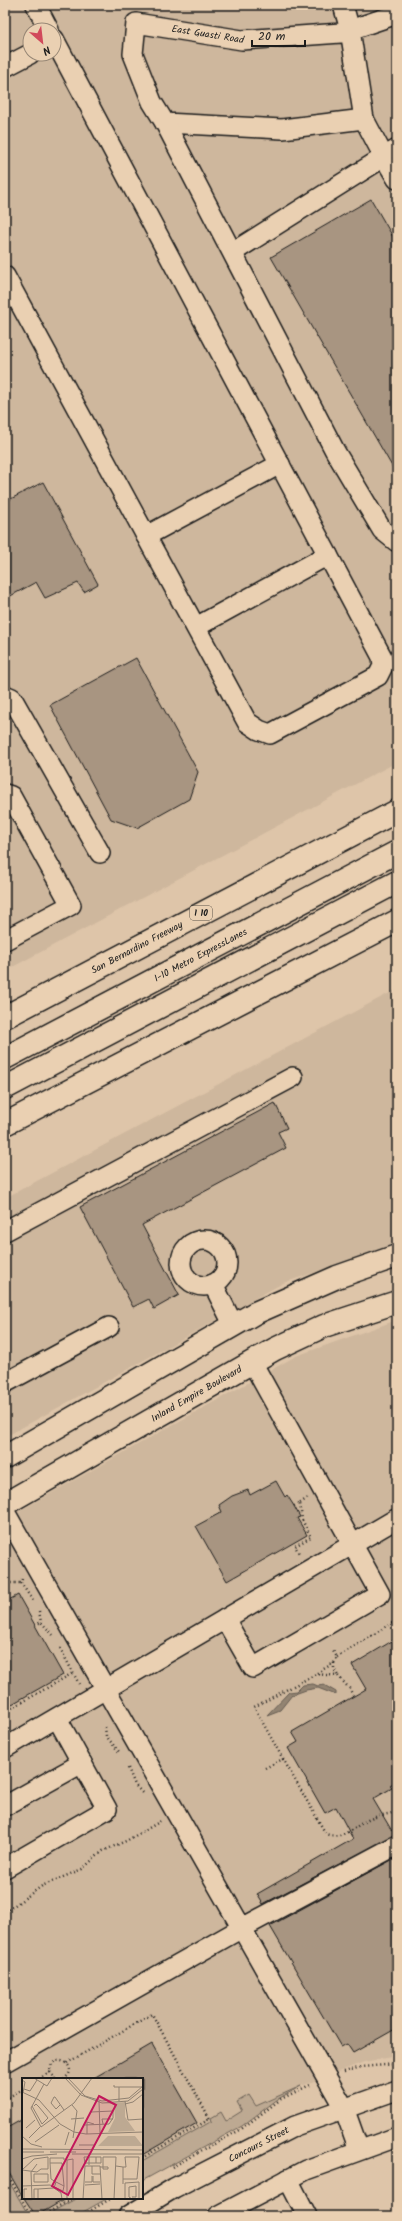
<svg xmlns="http://www.w3.org/2000/svg" width="402" height="2221" font-family="Kalam,sans-serif">
<rect width="100%" height="100%" fill="#dec5a9"/>
<filter id="ink" filterUnits="userSpaceOnUse"><feTurbulence type="fractalNoise" baseFrequency=".025" numOctaves="2"/><feDisplacementMap in="SourceGraphic" scale="8" xChannelSelector="R" yChannelSelector="G"/><feConvolveMatrix kernelMatrix="1 2 1 2 8 2 1 2 1" color-interpolation-filters="sRGB"/></filter>
<g filter="url(#ink)">
<path fill="#ceb79d" fill-rule="evenodd" d="M5 5H397V762L5 971ZM30 30H54V54H30Z
M397 989V1245L283 1283 5 1437V1198Z
M397 1320V2056L364 2062 301 2086 278 2099 238 2128 142 2180V2079H23V2198H108L90 2206 77 2216H21L5 2190V1519L296 1356Z"/>
<path fill="#bda992" stroke="#6c6257" d="M301 2086 278 2099 242 2126 142 2181V2161L212 2121 211 2118 221 2112 226 2121 242 2111 237 2102 249 2095 256 2106Z
M5 2175 29 2216H5Z
M77 2198H108L76 2216H45Z"/>
<path fill="#938472" stroke="#635a50" d="M313 1684 318 1686 324 1685 336 1692V1695L318 1688 306 1690 292 1695 280 1710 267 1715 289 1692 297 1691 303 1685Z"/>
<path fill="#a89581" stroke="#1c1c1c" d="M371 199 397 244V475L271 257Z
M43 482 98 584 84 592 78 583 45 598 36 582 5 599V502Z
M136 658 198 772 189 799 137 828 111 819 50 705Z
M275 1103 287 1128 278 1132 286 1148 142 1225 179 1295 154 1309 149 1299 133 1307 80 1207Z
M276 1481 285 1497 287 1495 294 1506 300 1517 297 1518 307 1535 227 1581 196 1526 222 1512 219 1505 232 1496 248 1490 250 1495Z
M18 1595 63 1675 5 1708V1602Z
M397 1638V1781L390 1785 392 1788 373 1799 392 1831 397 1828V1834L263 1904 257 1894 353 1839 336 1807 325 1813 288 1748 298 1742 292 1732 366 1689 352 1665Z
M397 1857V2028L353 2053 347 2044 341 2047 270 1926Z
M152 2044 197 2123 142 2155V2079H92Z
M23 2119V2197L5 2166V2129Z
M24 2198H67L36 2216Z"/>
<g fill="none" stroke-linecap="round" stroke-linejoin="round">
<defs>
<g id="minor">
<path d="M36 5 49 30"/>
<path id="s1" d="M343 5 350 30 364 119 282 129 165 123 152 102 133 54 136 23 242 40 341 33 397 14"/>
<path d="M5 67 30 54"/>
<path d="M364 119 384 157 397 149"/>
<path d="M165 123 335 451 382 530 397 542"/>
<path d="M233 252 384 157 397 179"/>
<path d="M5 276 247 722 259 730 270 734 378 676 383 666 382 657 54 39"/>
<path d="M146 536 280 464"/>
<path d="M196 627 328 555"/>
<path d="M5 695 12 698 100 853"/>
<path d="M5 794 11 796 71 905 5 940"/>
<path d="M5 1231 293 1077"/>
<circle cx="204" cy="1263" r="23"/>
<path d="M213 1284 233 1324"/>
<path d="M5 1383 109 1327"/>
<path d="M5 1512 344 2108 359 2150"/>
<path d="M225 1619 253 1668 380 1594 252 1362"/>
<path d="M5 1748 396 1519"/>
<path d="M5 1806 82 1763"/>
<path d="M5 1868 107 1809 57 1718"/>
<path d="M5 2062 242 1928 397 1845"/>
<path d="M288 2179 307 2216"/>
<path id="s2" d="M128 2216 174 2188 295 2126 397 2090"/>
<path d="M218 2216 306 2170 397 2137"/>
</g>
<g id="major">
<path d="M5 1457 255 1313 337 1277 397 1256"/>
<path id="s3" d="M5 1504 275 1349 324 1326 397 1302"/>
</g>
<g id="highway">
<path id="s4" d="M5 1017 397 811"/>
<path id="s5" d="M5 1058 397 852"/>
<path d="M5 1088 397 882"/>
<path d="M5 1124 397 921"/>
</g>
</defs>
<use href="#minor" stroke="#1c1c1c" stroke-width="22"/>
<use href="#major" stroke="#1c1c1c" stroke-width="25"/>
<use href="#highway" stroke="#1c1c1c" stroke-width="25"/>
<path stroke="#1c1c1c" stroke-width="2.5" stroke-dasharray="1 3" stroke-linecap="butt" d="M300 1503 308 1498
M294 1506 300 1503 302 1520 311 1537 295 1546 300 1555
M5 1578 9 1583H21
M22 1579 21 1583 33 1601
M5 1593 9 1583
M39 1611 41 1622 53 1635
M35 1625 41 1622
M60 1648 79 1684
M337 1657 397 1620
M334 1663V1669L338 1676
M317 1673 334 1663 337 1657 333 1651
M5 1712 73 1673
M105 1727 106 1736 120 1753
M283 1759 326 1834C344 1841 357 1823 373 1818 381 1814 389 1815 397 1811
M128 1768 135 1785 143 1794
M265 1768 283 1759 254 1707 316 1674 338 1676 349 1688 354 1697
M5 1912 42 1886 82 1869 103 1851 126 1841 161 1821
M67 2063 152 2014 210 2119 142 2158
M344 2072 361 2067 397 2064
M39 2079 50 2072
M56 2079 50 2072C50 2049 83 2066 64 2079
M5 2099 23 2089
M172 2167 240 2130 281 2099 310 2085
M5 2170 31 2216
M42 2216 73 2198
M81 2216 112 2198"/>
<use href="#minor" stroke="#ead0b2" stroke-width="19"/>
<use href="#major" stroke="#ead0b2" stroke-width="22"/>
<use href="#highway" stroke="#ead0b2" stroke-width="22"/>
</g>
</g>
<g text-anchor="middle" dominant-baseline="central" stroke-width="3" stroke-linejoin="round" paint-order="stroke">
<rect fill="#ead0b2" stroke="#5a5249" stroke-width="1" x="190" y="906" width="22" height="14" rx="3"/>
<g font-size="9" font-weight="bold" fill="#1c1c1c">
<text x="201" y="913">I 10</text>
</g>
<g font-size="10" fill="#1c1c1c" stroke="#ead0b2">
<text stroke="none"><textPath href="#s1" startOffset="496">East Guasti Road</textPath></text>
<text stroke="none"><textPath href="#s4" startOffset="149">San Bernardino Freeway</textPath></text>
<text stroke="none"><textPath href="#s5" startOffset="221">I-10 Metro ExpressLanes</textPath></text>
<text stroke="none"><textPath href="#s3" startOffset="221">Inland Empire Boulevard</textPath></text>
<text stroke="none"><textPath href="#s2" startOffset="149">Concours Street</textPath></text>
</g>
</g>
<g transform="translate(22 2078)">
<rect width="121" height="121" fill="#dec5a9"/>
<path d="M103 24V39L113 53 86 54 93 40 92 26H79ZM86 58H113L121 68H76Z" fill="#bda992"/>
<path fill="none" stroke="#908171" stroke-width="1" d="M12 0 25 8 30 0M43 0 59 17 80 25 106 23 121 11M46 0 63 18 80 23 107 20 121 8M0 2 3 4 1 15M22 6 9 30 19 49 52 25 70 0M92 7V9H120M97 9V23M2 11 8 13 15 2M0 14 17 22 38 46 52 54 64 56 121 54M77 23 78 55M103 23 106 42 121 41M103 26 111 24 121 16M38 27 34 31 29 25 32 19H33L42 32M50 27 55 33 51 60M10 28 20 46 26 40 17 29 14 26 12 28M49 41 62 40M81 46 80 41H91M63 47 87 46 91 40V33L69 34M4 50 13 42M65 56V44L72 46M0 58 9 66 20 69M7 60 18 49M13 64 37 47M43 67 47 54M57 67H72M0 71 121 72M0 74H22M28 74H54M50 76H121M26 79V91H19L15 94 0 92 12 81ZM67 79H62L63 85H79V79H74M0 81 10 78 35 76M121 84V107M28 85V80H42V82M67 87V79H74V85M70 88V96H78M94 88 101 89V106M78 89H81V79H94L92 121M81 89H86V91H81ZM12 96H26V104H12ZM71 98V104H78M101 101H115L117 79H103L104 89H101M34 104 29 101 28 85H40L42 108M63 104H70V98M63 107 78 106M0 108 28 107 41 113M32 110 39 115 40 121M110 119H114V108L107 109V119L110 121M2 121V111H5M10 121 9 94 15 86M12 121V111H16M16 121V111L32 110 34 104 42 108 41 113M45 121V82L51 81V121M61 121 63 88H78L80 121M103 121V105L117 104V121"/>
<path fill="#c2185b" fill-opacity="0.15" stroke="#c2185b" stroke-width="2" d="M77 18 94 27 46 117 30 108Z"/>
<rect width="121" height="121" fill="none" stroke="#1c1c1c" stroke-width="2"/>
</g>
<rect width="402" height="2221" fill="none" stroke="#ead0b2" stroke-width="20"/>
<rect x="10" y="10" width="382" height="2201" fill="none" stroke="#1c1c1c" stroke-width="1.5" filter="url(#ink)"/>
<g transform="translate(42 42) rotate(152)"><circle r="19" fill="#ead0b2" stroke="#988876"/>
<path d="M0-3L7 15L0 10L-7 15Z" fill="#d1495b"/>
<text y="-6" font-size="11" font-weight="bold" text-anchor="middle" fill="#1c1c1c">N</text>
</g>
<path d="M252 40v6h53v-6" fill="none" stroke="#1c1c1c" stroke-width="2"/>
<text x="258" y="40" font-size="12" fill="#1c1c1c" stroke="#ead0b2" stroke-width="3" paint-order="stroke">20 m</text>
</svg>
